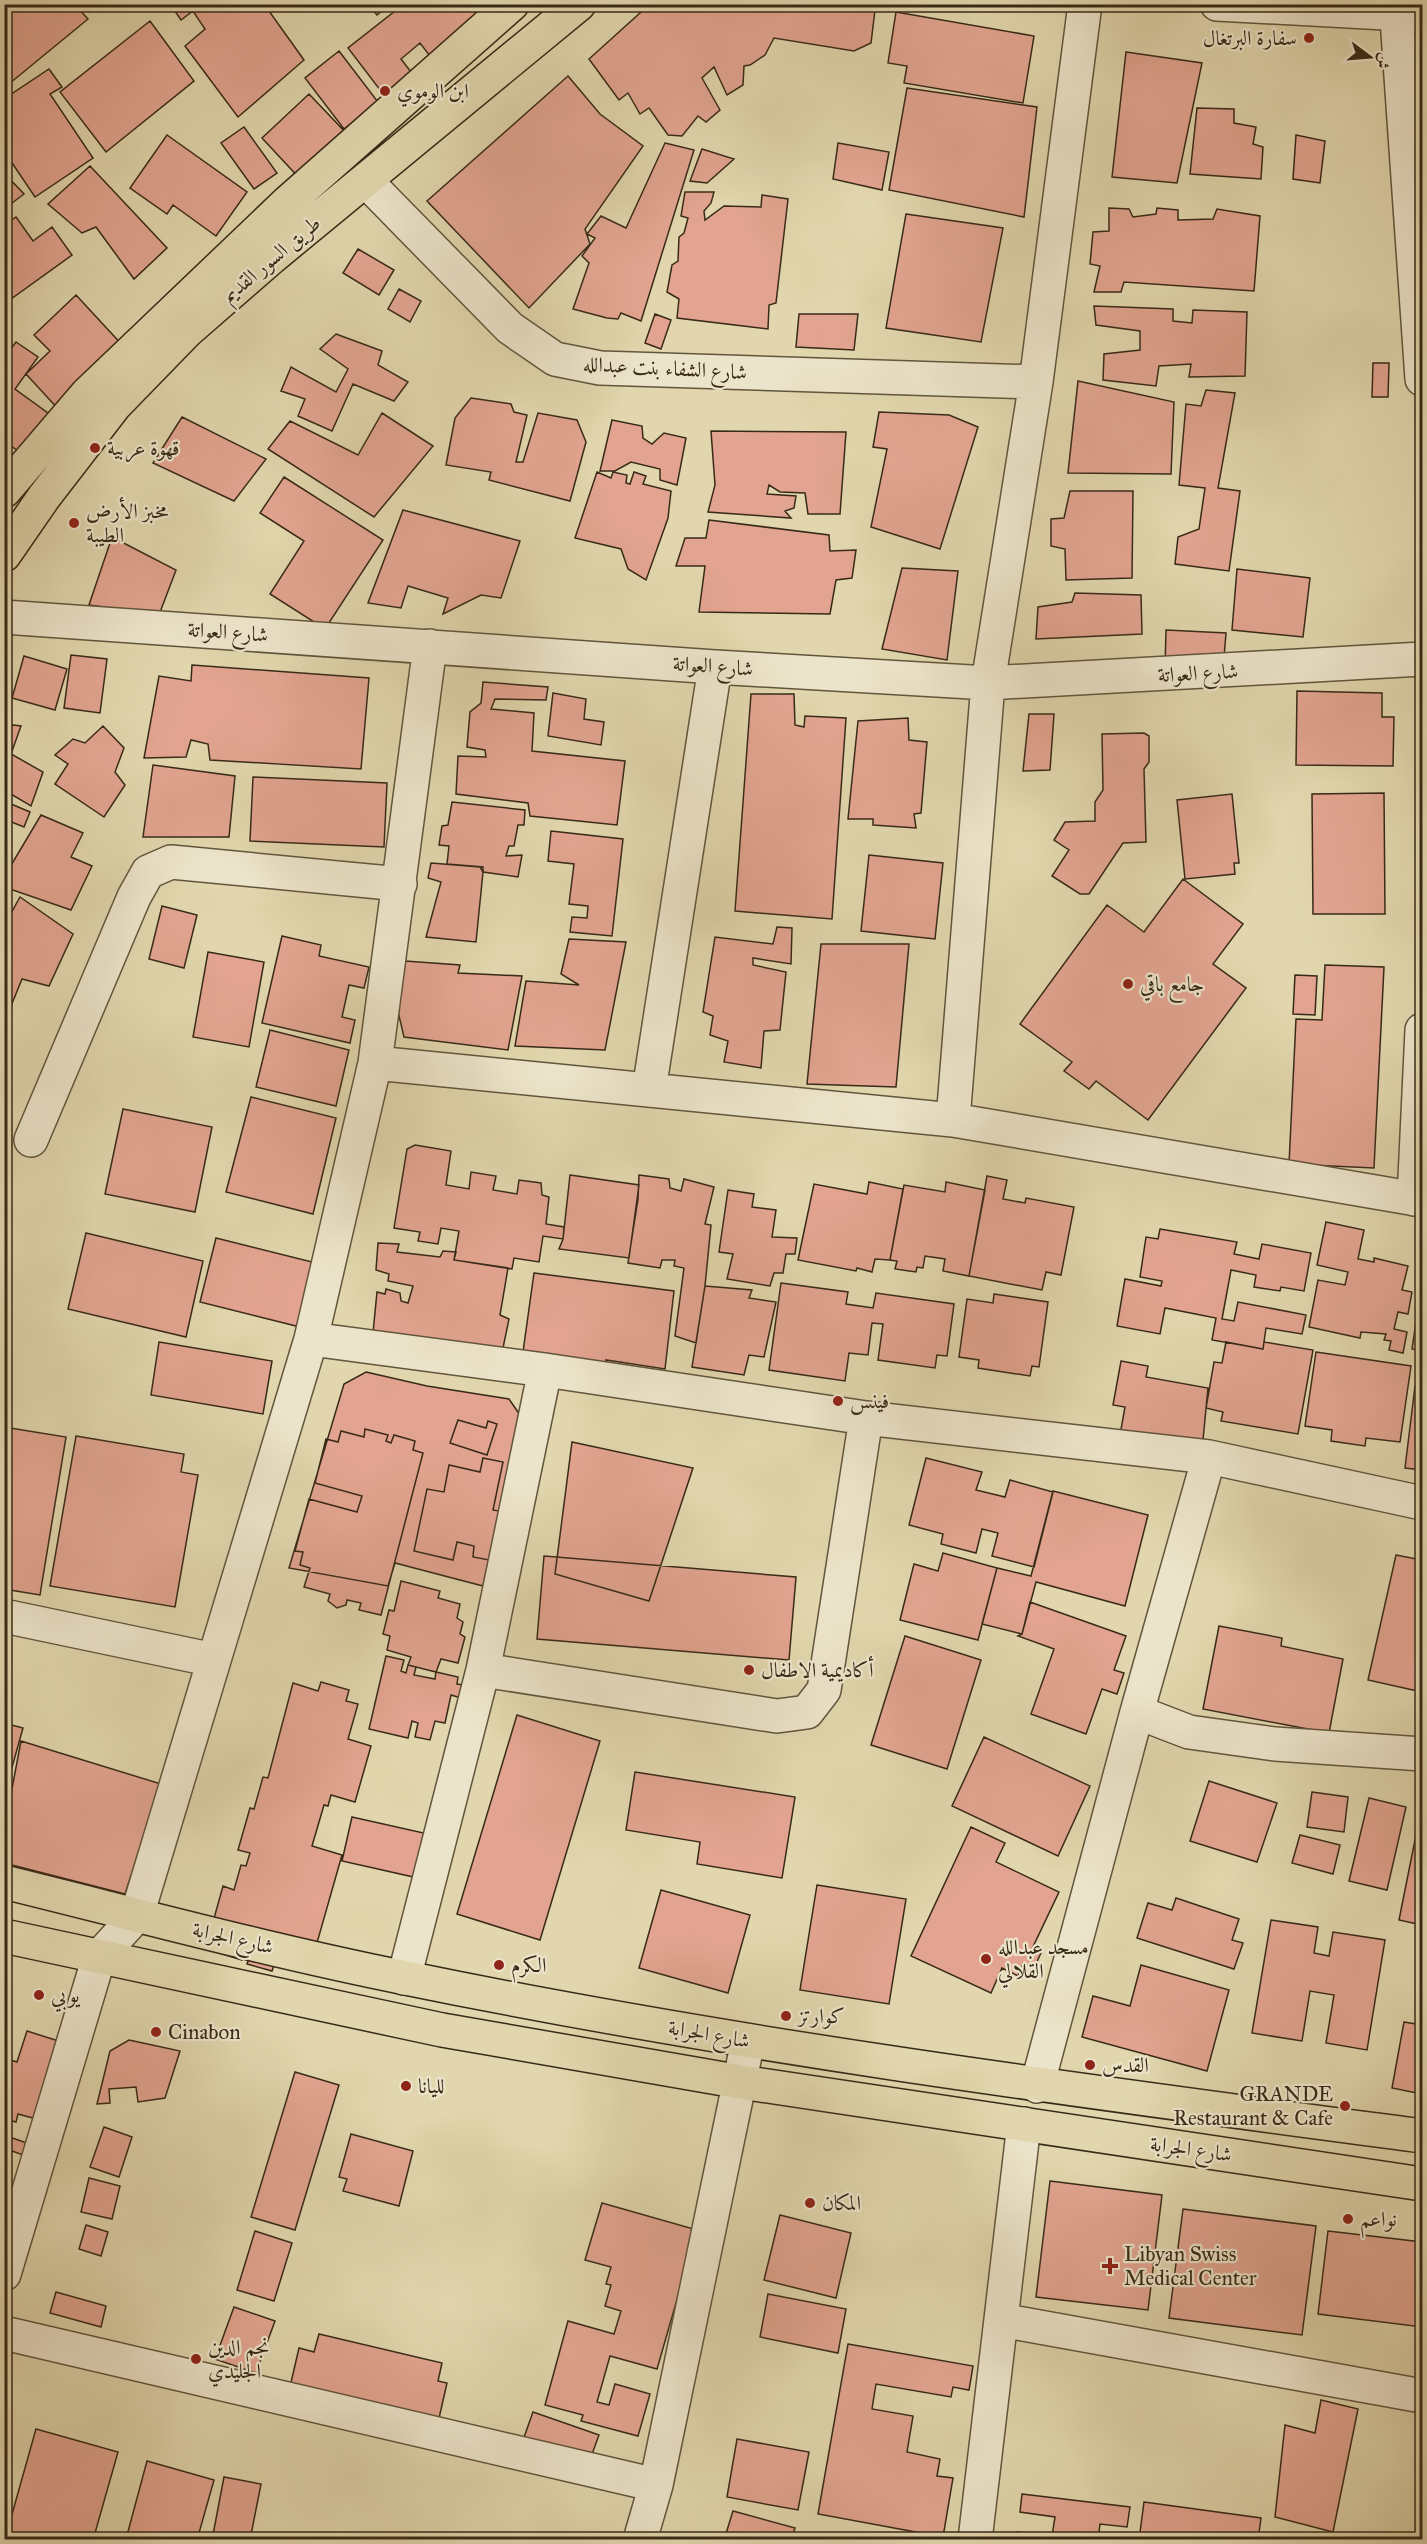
<svg xmlns="http://www.w3.org/2000/svg" width="1427" height="2544" font-family="'IM FELL Great Primer',Amiri,serif">
<rect width="100%" height="100%" fill="#e1d6ad"/>
<filter id="stains"><feTurbulence type="fractalNoise" baseFrequency=".00333" numOctaves="4"/><feColorMatrix values="0 0 0 0 .2 0 0 0 0 .09 0 0 0 0 .02 0 0 0 .5 -.17"/></filter>
<radialGradient id="worn" r=".72"><stop offset=".6" stop-color="#630" stop-opacity="0"/><stop offset="1" stop-color="#630" stop-opacity=".3"/></radialGradient>
<path fill="#e2a490" stroke="#382a17" stroke-width="1.5" d="M4 4H74L88 19 4 88Z
M83 4H98L90 12Z
M170 4H264L304 60 238 117 185 46 205 29 193 11 181 20Z
M368 4H390L377 15Z
M404 4H480L489 16 433 60 420 43 401 59 415 77 387 99 348 48Z
M650 4H708L712 9 714 4H737L749 11 766 4H847L875 10 871 43 854 51 774 38 765 55 750 65 744 66 743 85 727 95 714 67 702 78 720 110 706 122 698 116 682 136 668 135 649 108 640 114 628 93 619 100 589 59Z
M896 12 1034 36 1023 103 904 83 907 66 888 63Z
M150 21 194 81 106 152 60 92Z
M339 51 378 102 344 129 305 78Z
M1126 52 1202 63 1177 183 1112 177Z
M49 69 62 87 50 94 93 158 35 197 4 151V99Z
M568 76 600 114 643 146 585 229 590 244 529 308 427 201Z
M907 88 1037 107 1024 217 889 190Z
M309 94 349 136 302 181 262 138Z
M1197 108 1234 109V123L1256 127 1253 144 1263 147 1261 179 1190 174Z
M244 127 277 173 254 189 221 143Z
M167 135 247 192 216 236 173 205 167 214 130 188Z
M1296 135 1325 141 1320 183 1293 179Z
M665 143 694 150 641 321 621 313 618 319 607 318 573 309 589 263 582 256 595 238 587 234 601 216 626 228Z
M838 143 889 152 882 190 833 179Z
M702 149 734 159 707 183 690 181Z
M90 166 167 248 134 279 96 227 82 233 48 204Z
M4 173 24 194 4 209Z
M685 192H714L711 203 704 211 705 220 724 206 761 207 762 195 788 199 776 303 769 305 768 329 677 318 679 299 667 292 672 265 678 261 679 237 684 233 688 218 681 216Z
M1109 208 1129 209 1133 217 1156 214 1157 208 1178 210V220L1213 219 1217 209 1260 216 1254 291 1124 282 1121 292H1094L1100 266 1090 264 1093 232 1109 231Z
M906 214 1003 228 981 342 886 328Z
M16 217 33 241 52 227 72 255 4 304V225Z
M358 249 394 270 379 295 343 273Z
M399 289 421 301 410 322 388 309Z
M76 295 125 348 59 410 26 374 50 351 34 335Z
M1094 306 1173 309V321L1192 323 1193 310 1247 312 1245 376 1189 377 1191 364 1159 366 1156 386 1103 380 1104 354 1140 350V331L1096 325Z
M655 314 671 320 661 349 645 343Z
M799 314H858L854 350 796 347Z
M336 334 382 351 378 365 408 382 394 401 353 384 332 431 298 416 305 399 281 391 291 367 336 392 348 369 320 349Z
M16 342 38 357 15 389 52 416 24 455 4 441V358Z
M1373 363H1389L1388 397H1372Z
M1078 381 1174 402 1171 474 1068 473Z
M1206 390 1235 393 1218 488 1240 491 1229 571 1175 564 1178 537 1199 529 1205 488 1179 485 1186 404 1201 406Z
M471 398 511 404 514 412 527 415 516 462H523L538 413 577 420 586 442 570 501 489 480 491 472 446 465 455 418Z
M879 412 949 415 978 427 940 549 871 527 887 449 873 447Z
M382 413 433 446 374 517 268 449 290 421 358 455Z
M182 417 266 459 234 501 153 463Z
M612 420 642 426 643 438 652 444 664 433 686 438 677 485 660 480V469L631 462 615 471H600Z
M711 431 846 432 840 514H808L805 493 780 492 769 485 767 494 796 496 794 508 785 511 791 518 708 512 715 485Z
M597 472 611 478 613 472 627 475 626 483 630 484 634 472 646 476 643 484 671 491 668 518 646 580 628 569 621 549 575 538Z
M284 477 383 540 325 629 270 594 304 541 260 513Z
M1070 491H1133L1132 578 1066 580 1065 549 1051 546V519L1064 518Z
M403 510 520 541 501 598 481 595 443 614 448 598 408 586 401 608 368 603Z
M709 520 829 535 830 551 856 550 852 578 836 580 830 614 699 612 705 566H676L685 538H706Z
M112 537 176 570 159 615 89 605Z
M902 568 958 571 947 660 882 649Z
M1237 569 1310 578 1303 637 1232 630Z
M1075 593 1141 595 1142 634 1036 639 1038 607 1072 602Z
M1166 630 1226 633 1223 670 1165 667Z
M71 655 107 659 100 713 64 708Z
M24 656 67 669 55 710 12 698Z
M192 665 369 678 361 769 210 760 208 744 191 740 186 757 144 758 159 676 191 681Z
M483 682 548 687 546 700 495 699 491 709 534 713 532 751 625 761 617 825 530 816 528 803 456 794 458 756 486 757 485 750 467 747 470 712 481 703Z
M1297 691 1382 693V717H1394L1393 766 1296 765Z
M553 693 586 699 584 719 604 722 601 745 548 736Z
M751 694H794L795 725 804 727 805 716 846 718 832 919 735 911Z
M1029 714H1054L1050 770 1023 771Z
M908 718 909 740 927 742 921 813 914 814 916 828 873 825V819H848L858 721Z
M4 724 21 726 11 754 43 772 31 806 4 790Z
M103 726 124 748 115 772 125 785 104 817 55 784 68 764 55 755 73 739 85 743Z
M1144 733 1149 736V762L1144 769 1146 842 1123 843 1089 894H1080L1052 876 1069 850 1054 840 1065 822 1095 821V802L1103 790 1102 734Z
M153 765 235 776 229 837H143Z
M253 777 387 783 384 847 250 841Z
M1384 793 1385 914H1313L1312 794Z
M1232 794 1239 863H1234L1235 874 1185 879 1177 800Z
M4 801 30 812 24 827 4 819Z
M452 802 525 810 524 825H518L514 846H509L506 856 522 855 518 877 483 872V867L447 864 449 846 439 845 442 826 448 825Z
M41 815 83 833 71 857 92 866 71 910 4 887V877Z
M551 831 623 839 612 936 570 932 572 917 587 918 588 906 569 904 574 864 548 861Z
M869 855 943 863 935 939 861 931Z
M431 863 480 867 483 872 476 942 426 937 441 882 428 878Z
M1183 879 1243 924 1213 964 1246 988 1148 1120 1096 1081 1089 1089 1064 1071 1072 1062 1020 1024 1107 905 1144 932Z
M20 897 73 934 49 986 22 979 9 1011 4 1009V913L10 915Z
M162 906 197 915 184 968 149 959Z
M777 927 792 928 791 964 753 958V965L786 972 780 1030 764 1031 761 1068 724 1062 728 1041 710 1035 713 1016 703 1012 715 937 773 944Z
M282 936 321 945 319 956 369 967 364 988 349 985 342 1017 355 1020 350 1043 262 1023Z
M569 939 626 942 605 1050 515 1046 526 981 579 985 561 974Z
M821 944H909L896 1087 807 1084Z
M208 952 264 962 249 1047 193 1037Z
M405 961 460 965 458 973 522 976 508 1050 404 1037 397 1007Z
M1325 965 1384 967 1374 1168 1289 1164 1296 1019 1322 1020Z
M1295 975 1317 976 1315 1015 1293 1014Z
M270 1030 349 1050 336 1106 256 1087Z
M251 1097 336 1118 313 1214 226 1192Z
M123 1109 212 1127 195 1212 105 1194Z
M415 1145 451 1151 446 1185 469 1189 471 1172 496 1176 493 1190 517 1194 519 1180 541 1183 542 1195 549 1197 546 1224 564 1227 563 1239 543 1236 539 1262 514 1258 512 1269 454 1260 459 1231 441 1228 438 1244 418 1241 420 1232 394 1228 407 1149Z
M570 1175 639 1185 629 1258 559 1249 563 1239Z
M639 1175 669 1179 670 1188 681 1191 684 1179 714 1187 705 1224 711 1225 705 1286 696 1343 675 1336 684 1268 674 1266 675 1260H662L660 1268 628 1263 638 1199Z
M987 1176 1007 1180 1003 1199 1025 1203 1026 1198 1074 1207 1061 1275 1046 1272 1042 1290 969 1276Z
M869 1182 903 1189 890 1260 875 1259 872 1272 857 1268 856 1271 798 1260 814 1184 867 1194Z
M946 1182 985 1190 969 1276 943 1271 945 1259 925 1256 923 1268 917 1267 916 1272 895 1269 897 1261 890 1260 904 1185 945 1192Z
M728 1190 754 1194 752 1207 776 1210 772 1237 797 1238 795 1254H786L783 1273H774L770 1286 727 1279 733 1254 719 1252Z
M1326 1222 1364 1230 1358 1259 1374 1262V1258L1408 1266 1402 1290 1412 1292 1408 1314 1398 1312 1394 1329 1407 1332 1403 1353 1389 1350 1391 1341 1384 1340 1386 1334 1361 1332 1360 1338 1309 1327 1318 1280 1345 1285 1348 1272 1317 1265Z
M1160 1229 1237 1242 1234 1254 1259 1259 1262 1244 1311 1253 1304 1291 1281 1287 1280 1291 1254 1287 1256 1275 1231 1270 1222 1319 1234 1321 1238 1302 1306 1315 1302 1334 1266 1328 1263 1349 1212 1340 1216 1318 1165 1308 1160 1334 1117 1326 1125 1279 1161 1286 1162 1281 1140 1277 1146 1237 1158 1239Z
M86 1233 203 1261 186 1337 68 1309Z
M216 1238 316 1263 300 1327 200 1302Z
M378 1243 399 1244 397 1252 440 1257 443 1251 456 1252 454 1260 508 1268 500 1315 509 1319 503 1348 423 1343 373 1333 377 1292 385 1294 386 1289 400 1293 401 1301 408 1303 413 1286 388 1281 389 1274 376 1270Z
M534 1273 674 1291 665 1369 606 1360 607 1368 522 1359Z
M1422 1282V1351L1412 1349Z
M781 1283 848 1292 846 1304 873 1308 876 1293 954 1304 947 1356 937 1355 935 1368 878 1360 883 1324 872 1323 868 1355 849 1353 845 1381 769 1370Z
M705 1286 752 1290 749 1298 776 1302 764 1357 749 1355 744 1375 692 1367Z
M994 1294 1048 1302 1039 1367 1032 1366 1030 1376 978 1368 979 1360 959 1357 967 1299 993 1303Z
M159 1342 272 1361 263 1414 151 1395Z
M1226 1342 1263 1349 1264 1342 1313 1350 1298 1434 1221 1421 1223 1412 1206 1408 1214 1362 1222 1363Z
M1316 1352 1411 1366 1400 1442 1366 1438 1365 1446 1331 1441 1332 1430 1305 1426Z
M1121 1361 1148 1366 1146 1377 1208 1388 1202 1450 1120 1435 1125 1407 1113 1405Z
M366 1372 427 1386 509 1399 520 1415 483 1586 395 1563 388 1586 289 1568 344 1384Z
M1415 1386 1422 1387V1470L1405 1468Z
M458 1420 486 1428 488 1421 497 1424 487 1455 450 1443Z
M4 1427 66 1437 40 1595 4 1589Z
M365 1429 388 1435 386 1441 391 1443 394 1435 415 1441 413 1450 423 1453 381 1615 359 1610 361 1603 347 1600 346 1605 337 1608 328 1601 330 1594 304 1587 310 1568 300 1565 303 1552 295 1551 309 1499 357 1512 362 1496 315 1483 326 1439 338 1442 341 1431 364 1437Z
M76 1436 184 1454 181 1472 198 1475 175 1607 50 1586Z
M572 1442 693 1468 649 1601 555 1574Z
M483 1458 503 1462 493 1510 499 1511 489 1560 473 1557 474 1546 457 1542 453 1560 414 1551 427 1489 444 1492 449 1465 480 1472Z
M926 1458 982 1472 976 1490 1005 1497 1010 1480 1053 1492 1034 1567 992 1556 998 1533 982 1529 976 1553 941 1544 943 1534 909 1525Z
M1053 1491 1148 1515 1125 1606 1036 1582 1022 1634 982 1624 997 1568 1031 1576Z
M943 1553 997 1568 978 1640 900 1620 914 1564 938 1571Z
M1396 1555 1422 1560V1692L1368 1680Z
M544 1556 796 1577 789 1660 537 1639Z
M401 1581 440 1591 438 1598 460 1604 457 1618 463 1622 460 1634 465 1637 458 1663 441 1659 436 1672 408 1665 411 1657 387 1650 390 1636 383 1634 389 1610 394 1611Z
M1030 1602 1126 1636 1114 1670 1124 1673 1117 1694 1102 1689 1086 1734 1031 1714 1054 1649 1018 1636 1022 1634Z
M1219 1626 1282 1638 1281 1646 1343 1659 1329 1733 1203 1709Z
M905 1636 981 1660 947 1769 871 1745Z
M386 1656 404 1660 401 1671 406 1673 408 1665 416 1667 414 1675 435 1679 436 1672 458 1677 457 1684 464 1685 461 1698 451 1695 445 1723 435 1721 430 1740 415 1737 418 1723 412 1721 408 1738 369 1729Z
M321 1682 349 1690 346 1701 358 1704 348 1739 371 1746 355 1802 331 1795 328 1806 324 1805 312 1846 342 1855 309 1971 274 1965 272 1971 247 1964 249 1958 243 1957 242 1960 219 1953 222 1944 208 1940 223 1886 234 1890 241 1865 246 1866 250 1853 238 1850 250 1808 254 1809 263 1777 268 1778 293 1683 318 1691Z
M517 1715 600 1741 540 1940 457 1914Z
M4 1723 23 1728 4 1796Z
M984 1737 1090 1786 1058 1856 952 1806Z
M21 1741 161 1784 125 1894 4 1863V1831Z
M635 1772 795 1797 782 1878 697 1864 700 1842 626 1830Z
M1209 1781 1277 1803 1257 1862 1190 1841Z
M1312 1792 1348 1797 1344 1832 1307 1827Z
M1369 1798 1406 1807 1387 1890 1349 1881Z
M1422 1805V1925L1399 1920Z
M352 1817 437 1836 427 1880 342 1861Z
M971 1827 1005 1843 996 1862 1059 1892 1032 1949 1041 1953 1034 1968 1023 1963 1018 1976 1002 1968 991 1993 911 1956Z
M1300 1835 1340 1845 1333 1874 1292 1863Z
M817 1885 906 1899 889 2004 800 1990Z
M661 1890 750 1915 728 1993 639 1968Z
M1176 1898 1239 1919 1232 1940 1243 1943 1234 1969 1137 1938 1148 1903 1172 1910Z
M1271 1920 1318 1927 1314 1953 1329 1956 1333 1932 1385 1940 1367 2050 1326 2043 1334 1995 1310 1991 1302 2041 1252 2033Z
M1141 1965 1229 1990 1207 2071 1082 2037 1093 1996 1130 2006Z
M1404 2022 1422 2025V2094L1392 2088Z
M27 2031 68 2044 44 2121 18 2114 16 2122 4 2119V2058L17 2062Z
M129 2040 180 2051 165 2098 138 2102 136 2087 109 2089 110 2103 97 2104 110 2051Z
M295 2072 339 2085 295 2230 251 2217Z
M104 2127 132 2137 119 2177 90 2167Z
M351 2134 413 2151 399 2206 343 2191 347 2179 339 2177Z
M4 2135 35 2146 31 2158 4 2148Z
M89 2178 120 2186 112 2219 81 2212Z
M1050 2181 1162 2195 1148 2310 1036 2297Z
M602 2203 697 2230 657 2369 610 2356 597 2402 609 2405 615 2384 650 2394 638 2436 581 2421 583 2415 545 2405 568 2321 614 2334 621 2311 605 2306 611 2285 606 2284 611 2267 585 2260Z
M1183 2209 1316 2226 1302 2335 1169 2318Z
M780 2215 851 2233 836 2298 764 2280Z
M86 2225 108 2232 101 2256 79 2249Z
M255 2231 292 2243 274 2301 237 2290Z
M1328 2231 1422 2242V2327L1318 2314Z
M56 2292 106 2306 101 2327 50 2313Z
M768 2294 846 2309 838 2353 760 2337Z
M234 2307 275 2321 256 2373 215 2359Z
M319 2334 442 2363 438 2381 447 2383 437 2427 289 2391 299 2348 314 2352Z
M848 2344 973 2366 969 2390 953 2387 951 2397 876 2384 872 2409 913 2416 907 2452 940 2459 937 2476 953 2478 943 2537 818 2514Z
M1321 2400 1358 2409 1333 2532 1275 2517 1285 2425 1315 2433Z
M533 2412 599 2435 588 2465 522 2443Z
M36 2429 118 2452 93 2540H32L7 2532Z
M737 2439 809 2452 798 2510 727 2497Z
M147 2461 214 2480 197 2540 126 2539Z
M224 2477 261 2484 250 2540H212Z
M1022 2494 1130 2507 1127 2527 1100 2524 1098 2540H1016L1017 2532 1052 2536 1055 2517 1020 2512Z
M1144 2502 1261 2518 1258 2540H1139Z
M733 2511 795 2528 791 2540H724Z"/>
<g fill="none" stroke-linecap="round" stroke-linejoin="round">
<defs>
<path id="minor" d="M1217 4 1422 15
M1396 4 1422 379
M366 181 510 328 555 359 600 368 1036 382
M4 617 715 667 988 683 1422 659
M375 1063 953 1120 1422 1200
M649 1090 715 667
M953 1120 988 683 1036 382 1085 4
M31 1140 134 897 148 872 171 862 400 884
M1414 1199 1422 1030
M311 1339 545 1370 866 1418 1209 1457 1422 1503
M4 1616 214 1660
M483 1670 777 1716 807 1712 824 1690 866 1418
M1137 1712 1189 1732 1275 1744 1422 1754
M404 1978 483 1670 545 1370
M1037 2086 1137 1712 1209 1457
M4 2274 99 1957 137 1915 311 1339 375 1063 430 646
M1001 2320 1422 2396
M4 2333 656 2485
M640 2540 656 2485 748 2041
M975 2540 1024 2124"/>
<path id="major" d="M4 491 87 394 288 202 512 4
M4 555 44 497 115 405 187 331 272 257 579 4
M4 1882C138 1915 271 1951 406 1978 742 2047 1082 2091 1422 2136
M4 1936 442 2030 741 2082 1422 2184"/>
</defs>
<use href="#minor" stroke="#62553c" stroke-width="36"/>
<use href="#major" stroke="#382a17" stroke-width="36"/>
<use href="#minor" stroke="#ece4ca" stroke-width="33"/>
<use href="#major" stroke="#e1d6ad" stroke-width="33"/>
</g>
<g fill="#8f2418" stroke="#ece4ca" stroke-width="2">
<circle cx="1309" cy="38" r="6"/>
<circle cx="385" cy="91" r="6"/>
<circle cx="95" cy="448" r="6"/>
<circle cx="74" cy="523" r="6"/>
<circle cx="1128" cy="984" r="6"/>
<circle cx="838" cy="1401" r="6"/>
<circle cx="749" cy="1670" r="6"/>
<circle cx="986" cy="1959" r="6"/>
<circle cx="499" cy="1965" r="6"/>
<circle cx="39" cy="1995" r="6"/>
<circle cx="786" cy="2016" r="6"/>
<circle cx="156" cy="2032" r="6"/>
<circle cx="1090" cy="2065" r="6"/>
<circle cx="406" cy="2086" r="6"/>
<circle cx="1345" cy="2106" r="6"/>
<circle cx="810" cy="2203" r="6"/>
<circle cx="1348" cy="2219" r="6"/>
<path d="M1107 2257h6v6h6v6h-6v6h-6v-6h-6v-6h6z"/>
<circle cx="196" cy="2359" r="6"/>
</g>
<g text-anchor="middle" dominant-baseline="central" stroke-width="4.5" stroke-linejoin="round" paint-order="stroke">
<g font-size="21" fill="#382a17" stroke="#ece4ca" text-anchor="start">
<text x="1297" y="38" text-anchor="end">سفارة البرتغال</text>
<text x="397" y="91">ابن الوموي</text>
<text x="107" y="448">قهوة عربية</text>
<text x="86" y="511">مخبز الأرض<tspan x="86" dy="24">الطيبة</tspan></text>
<text x="1140" y="984">جامع باقي</text>
<text x="850" y="1401">فينس</text>
<text x="761" y="1670">أكاديمية الاطفال</text>
<text x="998" y="1947">مسجد عبدالله<tspan x="998" dy="24">القلالي</tspan></text>
<text x="511" y="1965">الكرم</text>
<text x="51" y="1995">يوبي</text>
<text x="798" y="2016">كوارتز</text>
<text x="168" y="2032">Cinabon</text>
<text x="1102" y="2065">القدس</text>
<text x="418" y="2086">لليانا</text>
<text x="1333" y="2094" text-anchor="end">GRANDE<tspan x="1333" dy="24">Restaurant &amp; Cafe</tspan></text>
<text x="822" y="2203">المكان</text>
<text x="1360" y="2219">نواعم</text>
<text x="1124" y="2254">Libyan Swiss<tspan x="1124" dy="24">Medical Center</tspan></text>
<text x="208" y="2347">نجم الدين<tspan x="208" dy="24">الجليدي</tspan></text>
</g>
<g font-size="21" fill="#382a17" stroke="#ece4ca">
<text transform="translate(271 259) rotate(-40)">طريق السور القديم</text>
<text transform="translate(665 368) rotate(3)">شارع الشفاء بنت عبدالله</text>
<text transform="translate(228 632) rotate(4)">شارع العواتة</text>
<text transform="translate(713 666) rotate(4)">شارع العواتة</text>
<text transform="translate(1198 673) rotate(-3)">شارع العواتة</text>
<text transform="translate(233 1938) rotate(13)">شارع الجرابة</text>
<text transform="translate(709 2034) rotate(10)">شارع الجرابة</text>
<text transform="translate(1191 2149) rotate(8)">شارع الجرابة</text>
</g>
</g>
<rect width="1427" height="2544" fill="none" stroke="#e1d6ad" stroke-width="24"/>
<rect x="6" y="6" width="1415" height="2532" fill="none" stroke="#382a17" stroke-width="3"/>
<rect x="12" y="12" width="1403" height="2520" fill="none" stroke="#382a17" stroke-width="1.5"/>
<g transform="translate(1370 57) rotate(106)" stroke="#ece4ca" stroke-width="4.5" paint-order="stroke">
<path d="M0-4.5L10 22L0 15L-10 22Z" fill="#382a17"/>
<text y="-9" font-size="16" font-weight="bold" text-anchor="middle" fill="#382a17">ش</text>
</g>
<rect width="100%" height="100%" filter="url(#stains)"/>
<rect width="100%" height="100%" fill="url(#worn)"/>
</svg>
